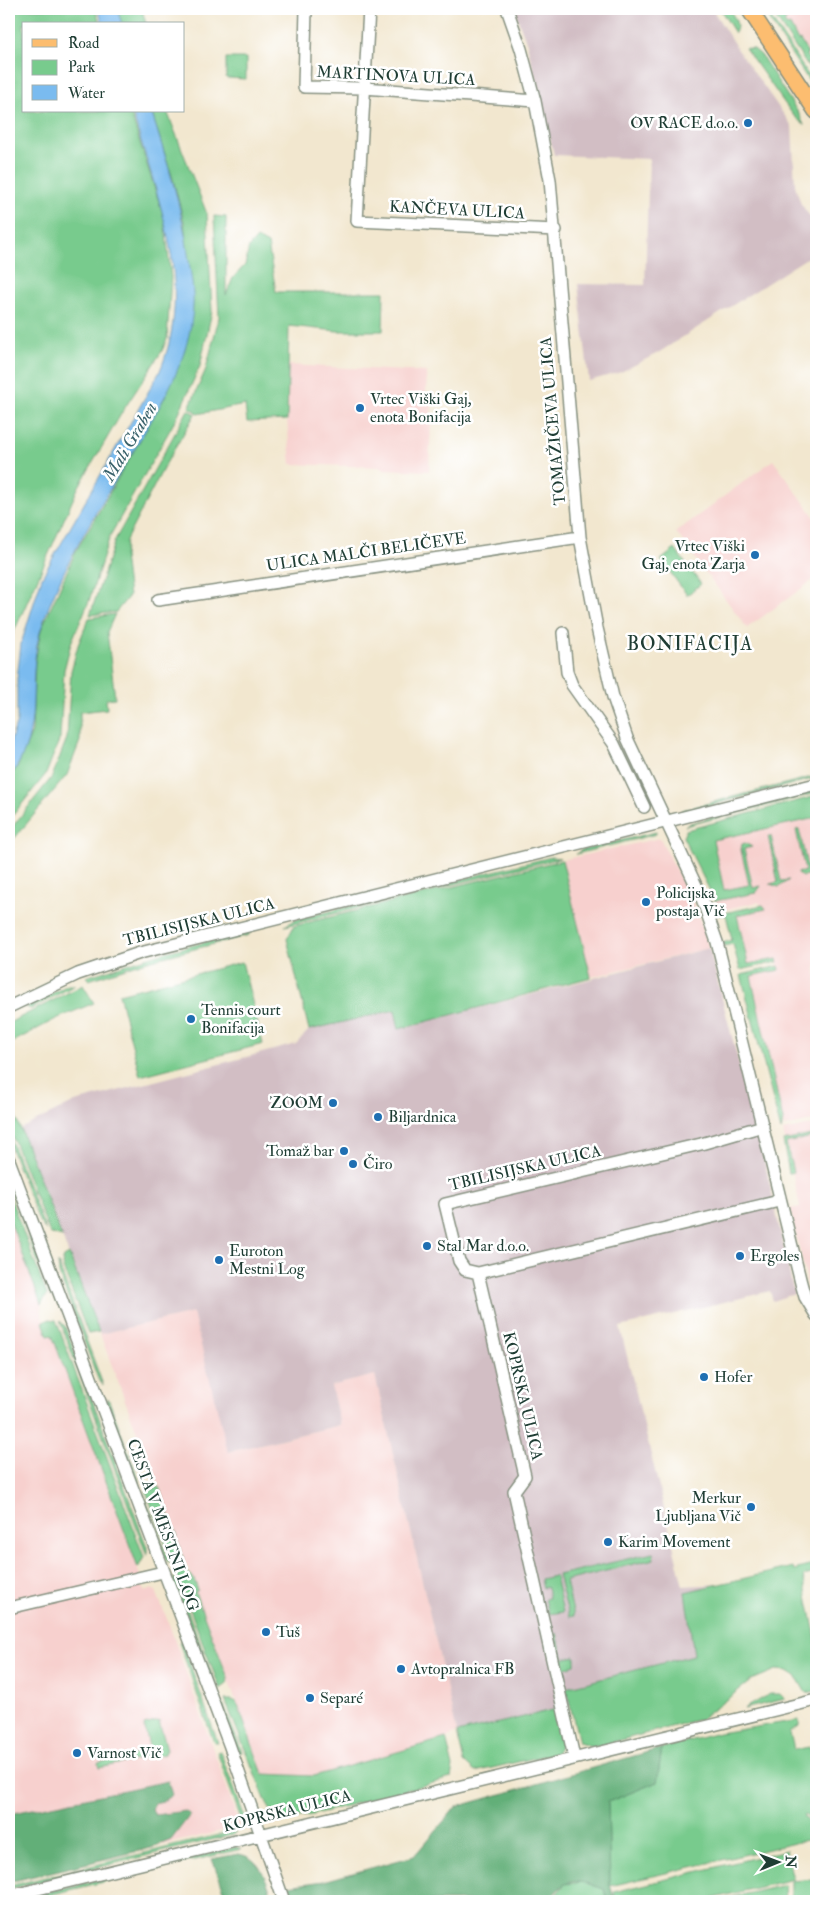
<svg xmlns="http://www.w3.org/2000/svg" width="825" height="1910" font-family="'IM FELL Double Pica',serif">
<rect width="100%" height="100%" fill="#fff"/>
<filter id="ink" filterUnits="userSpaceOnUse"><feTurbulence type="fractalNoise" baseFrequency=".02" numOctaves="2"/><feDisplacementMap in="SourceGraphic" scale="10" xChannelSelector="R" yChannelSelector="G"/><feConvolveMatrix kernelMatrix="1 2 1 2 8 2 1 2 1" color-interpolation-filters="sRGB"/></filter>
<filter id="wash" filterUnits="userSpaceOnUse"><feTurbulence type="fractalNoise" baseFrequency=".0096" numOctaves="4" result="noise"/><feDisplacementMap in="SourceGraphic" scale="20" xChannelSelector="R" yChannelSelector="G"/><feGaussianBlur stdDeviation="1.12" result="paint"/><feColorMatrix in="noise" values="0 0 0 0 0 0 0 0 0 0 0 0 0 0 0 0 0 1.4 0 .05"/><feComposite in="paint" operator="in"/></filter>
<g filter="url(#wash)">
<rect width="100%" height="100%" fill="#f2e7cf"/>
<path fill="#f7d0ce" d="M770 9H816V79Z
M288 365 427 372 426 394 432 395 429 471 382 469 380 467 291 464 287 420Z
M773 460 816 519V578L747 628 676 532Z
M816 818V1120L784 1127 751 976 779 970 777 959 748 965 737 915 766 909 758 902 718 911 715 901 759 890 761 887 753 888 744 849 752 847H741L749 885 724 891 713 840Z
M660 838 697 912 709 948 591 977 562 860Z
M816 1124V1134L785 1141 783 1131Z
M816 1136V1283L808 1285 790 1209 800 1207 786 1143Z
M9 1218 41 1304 43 1322 48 1336 52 1335 136 1562 144 1591 151 1589 156 1591 170 1627 239 1823 238 1827 151 1848 144 1787 9 1814Z
M193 1313 229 1452 340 1425 331 1386 375 1375 457 1733 446 1738 314 1776 263 1774 195 1591 198 1590 184 1560 160 1488 154 1472H152L100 1334Z"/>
<path fill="#d2bec4" d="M514 9H712L738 50 792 126 795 185 801 204 816 225V252L658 353 621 372 589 381 578 284 645 285 649 159 554 155 527 44Z
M709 948 768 1176 794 1294 773 1301 770 1291 620 1327 683 1586 723 1584 685 1592 694 1655 567 1688 570 1706 457 1733 375 1375 331 1386 340 1425 228 1452 193 1313 100 1334 20 1129 75 1102 296 1044 309 1030 395 1010 399 1029Z"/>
<path fill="#78cb8d" stroke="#4c8460" d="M9 9H95L101 24H24V111H130L164 218 171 277 167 339 162 351 124 409 78 488 9 643Z
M117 9H142L146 24H122Z
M720 9H729C734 17 740 24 735 33Z
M762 9H765L816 87V92Z
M770 9H781L782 11 779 14 782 18 785 16 787 20 784 22 787 26 790 25 798 41 800 40 808 53 806 54 808 58 812 56 816 63V79Z
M745 48 754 49 761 55 799 114 804 125 793 115Z
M226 58H246V79L226 78Z
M151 111H167L207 214 212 311 200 366 176 419 110 536 89 601 71 643 64 670 60 738 46 774 9 820V778L18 766 32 732 35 663 41 630 76 551 165 397 193 305 184 222 173 179Z
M214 216 226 217V295L233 278 245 265 249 247 257 238 268 244 276 292H384L383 331H337L289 326 287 420 247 422 245 405 197 414 196 411 189 408 206 369 219 317Z
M188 410 195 414 164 467 126 540 124 556 129 596 116 612 90 615 115 540Z
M675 549 701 584 687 595 661 560Z
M115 614 107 632 115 698 106 699 107 709 80 712V741L67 775 9 845V831L52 777 67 738 71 671 78 645 89 618Z
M816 776V778L680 813 682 810Z
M816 790V793L685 826 690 823Z
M816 796V818L713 840 724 890 749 885 741 850 742 844 745 843 752 847 744 849 753 888 761 886 756 893 715 901 683 837 686 830Z
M799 829 808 870 816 868 814 872 802 877 797 873 805 871 796 830Z
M656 832V834L576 854 581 850Z
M768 836H771L781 881 789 880 779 887 770 884 778 882Z
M551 857 560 858 285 926 294 920Z
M562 860 591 977 399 1029 395 1010 309 1030 287 939 294 926Z
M763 905 766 909 737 915 748 964 777 959 778 962 740 970 733 944 724 946 723 943 732 940 726 915H714Z
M249 931V935L144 962 89 980 86 977 162 953Z
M242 962 263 1044 140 1076 119 994Z
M779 966 780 970 751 976 783 1120 781 1131 741 975Z
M68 985H75L31 1009 26 1007Z
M83 985 94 1003 56 1019 9 1044V1023Z
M9 1099 62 1237 50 1234 9 1128Z
M816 1134V1136L786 1143 793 1172 789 1173 783 1141Z
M9 1136 46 1231 39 1221 9 1143Z
M9 1175 52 1291 51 1297 9 1185Z
M9 1194 47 1295 41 1304 9 1218Z
M69 1254 99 1332 88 1334 62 1265 64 1257Z
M58 1263 103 1385 98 1379 59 1274Z
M50 1319 56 1320 144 1557 138 1568 52 1335 48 1336 43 1322Z
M60 1321 65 1326 147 1547V1556Z
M108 1398 140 1483 135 1479 107 1402Z
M159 1487 178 1537 176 1538 184 1560 173 1564 146 1491Z
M143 1493 170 1564 165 1559 142 1498Z
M653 1553 654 1559 566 1581 574 1616 569 1617 558 1575Z
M816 1564V1573L803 1576 816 1639V1691L806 1693 796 1676 788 1671 776 1670 752 1680 701 1719 594 1747 579 1742 566 1688 694 1655 685 1592 793 1567 794 1570Z
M181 1572C193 1571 194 1580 198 1590L195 1592 228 1678 227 1684 220 1689 177 1575Z
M555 1576 563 1612 549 1614 545 1599 549 1598 547 1587 543 1588 541 1579Z
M175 1577 217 1689 213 1687 173 1581Z
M557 1633 563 1659 575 1656V1665L565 1668 566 1675 563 1676 554 1636Z
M182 1641 218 1743H214L179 1642Z
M770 1694H780L785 1699 744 1709Z
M232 1700 237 1703 263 1774 314 1776 446 1738 453 1767 451 1778 312 1815 287 1819 280 1818 273 1814 267 1804 225 1700Z
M222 1702 242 1752 239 1753 221 1709Z
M557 1709 562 1743 556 1753 475 1772 464 1762 457 1733Z
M799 1720V1726L790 1732 794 1750 809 1747 811 1751 816 1753V1827L806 1815 804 1816 816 1832V1838L610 1886 608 1802 657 1782 662 1748 719 1733Z
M159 1721 167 1749 165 1754 99 1768 98 1763 150 1751 144 1725Z
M220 1751 244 1815V1819H241L217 1752Z
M235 1831 236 1833 232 1835 9 1889V1886Z
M236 1847 241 1849 24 1901H9Z
M786 1850 793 1879 702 1901H616L614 1892Z
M816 1879V1898L791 1899V1881Z
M583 1882 604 1889 607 1901H543L552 1899 565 1884Z
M784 1885 785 1901H717Z"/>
<path fill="#62af78" stroke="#407656" d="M662 1748 657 1782 608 1802 610 1885 615 1901H607L604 1889C592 1885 577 1878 565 1884 555 1890 554 1898 543 1901H294L288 1886 324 1881 414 1856 456 1807Z
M168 1781 172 1795 163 1801 154 1803 152 1810 155 1815 186 1811 190 1815 171 1840 151 1848 9 1882V1814Z
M238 1854C262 1857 266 1882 274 1901H228L212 1859Z"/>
<path fill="#7abbef" stroke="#4c7c92" d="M98 9H117L122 24H103Z
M132 111H151C167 161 183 209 189 261 191 276 194 292 193 306 190 359 163 401 137 445 102 503 62 564 41 629 24 683 47 729 9 778V746L17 721V679L21 644 42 577 159 373C197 286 156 196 132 111Z"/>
</g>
<g filter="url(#ink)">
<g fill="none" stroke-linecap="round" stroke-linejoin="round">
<defs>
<path id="minor" d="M306 9 304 87 364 88 535 101
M369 9 357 221 556 230
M507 9 521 49 535 101 550 180 580 537 597 628 613 697 627 738 701 896 717 942 801 1283 805 1297 816 1315
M158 600 580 537
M563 633 567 672 572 685 614 744 644 807
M9 1007 78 974 140 953 816 784
M763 1126 701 1144 445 1204 459 1261 465 1270 478 1273 775 1202 780 1197
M9 1160 229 1744 284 1901
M478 1273 525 1476 514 1491 574 1757
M9 1608 163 1572
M9 1896 816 1700"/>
<path id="major" d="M749 9 816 111"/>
</defs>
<use href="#minor" stroke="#889282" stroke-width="14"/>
<use href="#major" stroke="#889282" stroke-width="18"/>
<use href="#minor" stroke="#fff" stroke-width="11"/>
<use href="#major" stroke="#fcbd6f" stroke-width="15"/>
</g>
</g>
<g fill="#1f6fb2" stroke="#fff" stroke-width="2">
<circle cx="748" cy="123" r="5"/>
<circle cx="360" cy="408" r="5"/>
<circle cx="755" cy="555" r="5"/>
<circle cx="646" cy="902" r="5"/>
<circle cx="191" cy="1019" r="5"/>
<circle cx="333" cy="1103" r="5"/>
<circle cx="378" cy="1117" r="5"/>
<circle cx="344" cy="1151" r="5"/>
<circle cx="353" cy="1164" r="5"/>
<circle cx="427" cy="1246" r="5"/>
<circle cx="740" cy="1256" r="5"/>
<circle cx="219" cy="1260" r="5"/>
<circle cx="704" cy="1377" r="5"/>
<circle cx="751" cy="1507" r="5"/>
<circle cx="608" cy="1542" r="5"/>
<circle cx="266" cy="1632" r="5"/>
<circle cx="401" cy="1669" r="5"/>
<circle cx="310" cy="1698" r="5"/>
<circle cx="77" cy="1753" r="5"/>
</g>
<g text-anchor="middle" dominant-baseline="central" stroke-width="5" stroke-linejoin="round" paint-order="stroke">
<g font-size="16" fill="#1f3d34" stroke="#fff">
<text transform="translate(396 76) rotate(3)">MARTINOVA ULICA</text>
<text transform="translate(457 210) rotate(3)">KANČEVA ULICA</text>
<text transform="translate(553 421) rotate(-95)">TOMAŽIČEVA ULICA</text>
<text transform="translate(366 552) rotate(-8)">ULICA MALČI BELIČEVE</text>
<text transform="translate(199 922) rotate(-14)">TBILISIJSKA ULICA</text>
<text transform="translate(525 1168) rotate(-13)">TBILISIJSKA ULICA</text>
<text transform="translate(523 1396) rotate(77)">KOPRSKA ULICA</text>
<text transform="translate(163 1525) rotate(70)">CESTA V MESTNI LOG</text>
<text transform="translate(287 1811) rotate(-14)">KOPRSKA ULICA</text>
</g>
<g font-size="16" fill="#1f3d34" stroke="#fff" text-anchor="start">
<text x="738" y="123" text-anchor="end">OV RACE d.o.o.</text>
<text x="370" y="399">Vrtec Viški Gaj,<tspan x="370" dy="18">enota Bonifacija</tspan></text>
<text x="745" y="546" text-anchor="end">Vrtec Viški<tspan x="745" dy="18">Gaj, enota Zarja</tspan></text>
<text x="656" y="893">Policijska<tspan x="656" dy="18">postaja Vič</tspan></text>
<text x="201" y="1010">Tennis court<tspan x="201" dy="18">Bonifacija</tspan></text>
<text x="323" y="1103" text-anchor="end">ZOOM</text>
<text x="388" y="1117">Biljardnica</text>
<text x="334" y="1151" text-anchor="end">Tomaž bar</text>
<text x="363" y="1164">Čiro</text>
<text x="437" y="1246">Stal Mar d.o.o.</text>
<text x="229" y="1251">Euroton<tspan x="229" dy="18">Mestni Log</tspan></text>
<text x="750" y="1256">Ergoles</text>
<text x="714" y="1377">Hofer</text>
<text x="741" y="1498" text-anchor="end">Merkur<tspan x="741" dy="18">Ljubljana Vič</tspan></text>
<text x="618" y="1542">Karim Movement</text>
<text x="276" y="1632">Tuš</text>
<text x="411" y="1669">Avtopralnica FB</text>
<text x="320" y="1698">Separé</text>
<text x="87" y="1753">Varnost Vič</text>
</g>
<g font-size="18" font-style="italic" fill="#3a636c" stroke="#fff">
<text transform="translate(130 442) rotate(-59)">Mali Graben</text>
</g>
<g font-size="19" letter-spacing="1" fill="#1f3d34" stroke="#fff">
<text x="690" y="644">BONIFACIJA</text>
</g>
</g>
<rect width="825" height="1910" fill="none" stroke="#fff" stroke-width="30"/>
<rect x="22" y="22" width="162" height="90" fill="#ffffff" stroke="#a5b1ae"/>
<rect x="32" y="39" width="25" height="8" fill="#fcbd6f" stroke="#a5b1ae"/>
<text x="68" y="48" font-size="15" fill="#1f3d34">Road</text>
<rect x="32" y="60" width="25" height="15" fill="#78cb8d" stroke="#a5b1ae"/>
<text x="68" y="72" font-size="15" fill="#1f3d34">Park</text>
<rect x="32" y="85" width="25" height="15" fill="#7abbef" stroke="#a5b1ae"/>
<text x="68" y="98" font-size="15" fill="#1f3d34">Water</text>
<g transform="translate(778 1862) rotate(89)" stroke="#ffffff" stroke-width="4" paint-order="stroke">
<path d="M0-4L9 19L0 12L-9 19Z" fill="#1f3d34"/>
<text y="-8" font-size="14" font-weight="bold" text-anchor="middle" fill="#1f3d34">N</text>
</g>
</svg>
